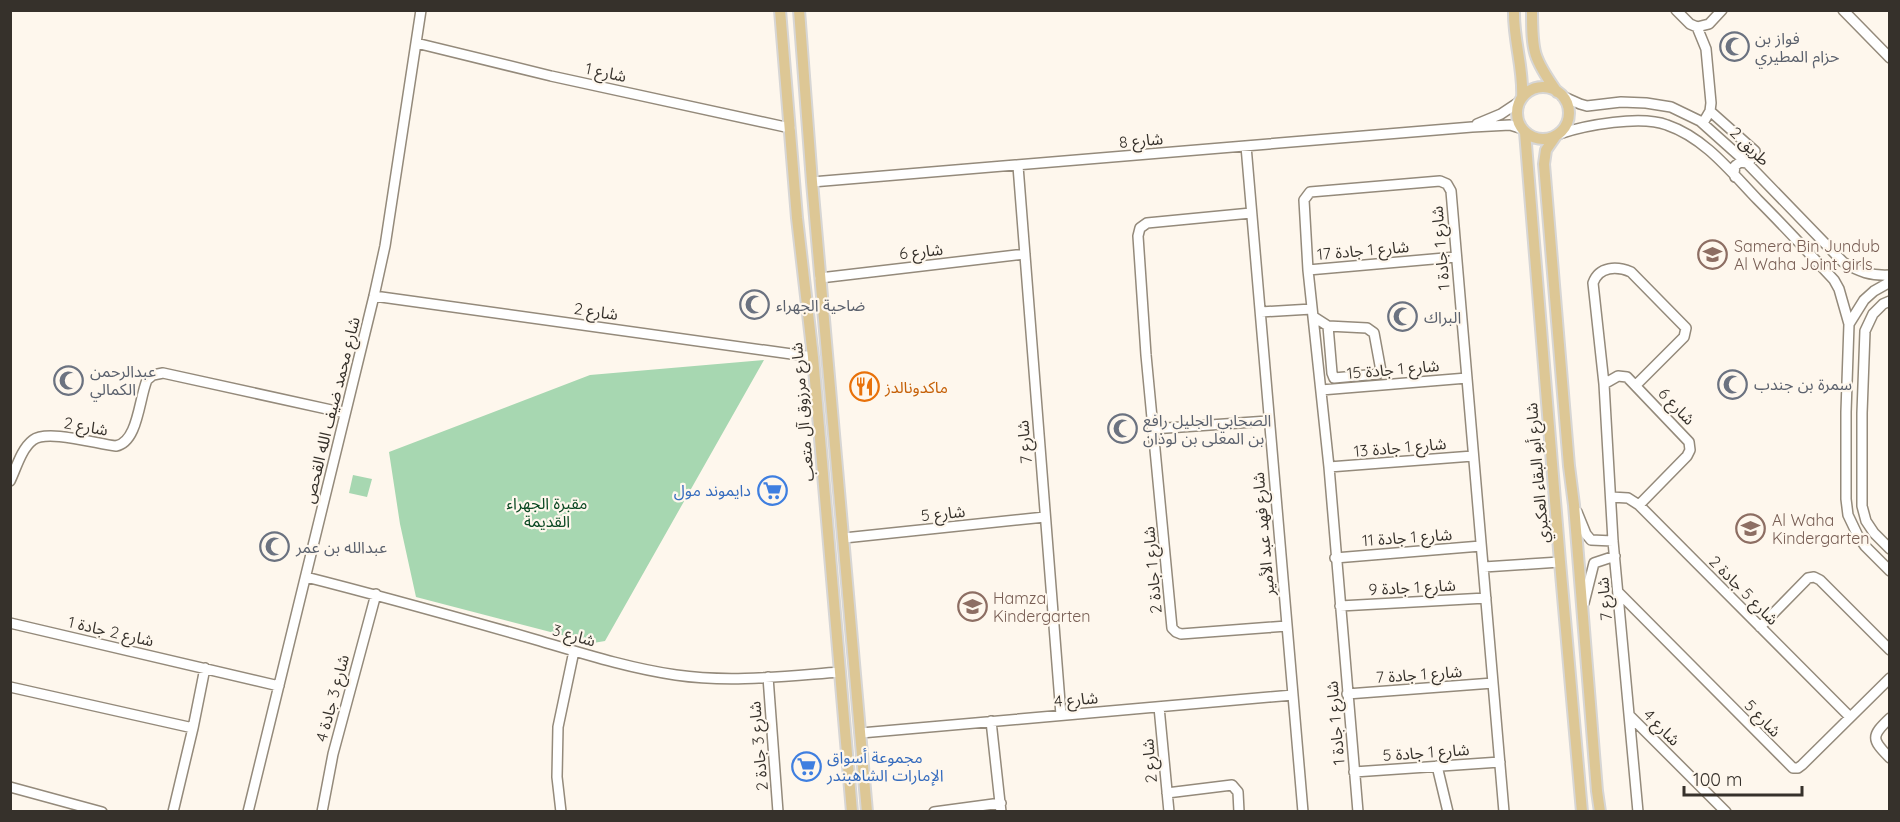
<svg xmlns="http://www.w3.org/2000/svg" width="1900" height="822" font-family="Quicksand,'Noto Sans Arabic',sans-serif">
<rect width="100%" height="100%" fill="#fef7ed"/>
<path fill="#a7d7b1" d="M764 360 605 641 593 643 416 597 400 524 389 452 590 375Z
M353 475 372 479 367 497 349 493Z"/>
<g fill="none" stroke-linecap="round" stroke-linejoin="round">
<defs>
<path id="minor" d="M1676 10 1690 24 1697 27 1709 24 1722 10
M1843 10 1890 58
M1697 27 1706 49 1711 103 1710 111 1703 123
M416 43 551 76 790 128
M1562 96 1580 104 1587 106 1621 102 1646 103 1671 107 1700 121 1747 163 1843 262C1859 272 1871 276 1890 275
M1710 111 1755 151 1754 156 1747 163 1740 162 1735 166 1734 173 1735 177
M1477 124 1501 114 1519 102
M1559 134C1586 125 1641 115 1667 125 1705 138 1731 172 1758 200 1784 226 1809 253 1834 280L1839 289 1849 324
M1246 146 1303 812
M1018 166 1061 715
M812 182 1472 127 1510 125 1523 129
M1251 213 1147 223 1140 228 1138 236 1146 355 1172 628 1176 632 1181 634 1287 626
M1308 270 1456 257
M820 278 1025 254
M1890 282 1874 291 1864 300 1849 324 1846 412V499L1848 515 1858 536 1865 546 1890 571
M374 296 813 357
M1890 301 1883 304 1873 314 1865 331 1862 413V506L1866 521 1874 533 1890 549
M1261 312 1312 309
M1314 317 1328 326 1367 328 1374 333 1381 371 1378 374 1334 378 1332 373 1328 326
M1604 384 1618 376 1627 377 1689 442 1690 450 1687 456 1639 505
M1636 385 1684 337 1686 328 1631 272C1617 266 1599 266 1593 283L1604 384 1613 541 1638 812
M1321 390 1467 378
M1152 429 1268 421
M1329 467 1473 456
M10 481C16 469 21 449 33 440 47 429 97 444 116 446 138 442 139 399 147 380L153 375 163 373 345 413
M1611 497 1628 498 1639 505 1850 717
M1577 512 1586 534 1591 540 1613 541
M844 538 1045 517
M1335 558 1481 546
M1484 567 1560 562
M306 577C381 596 456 617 530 638 578 652 627 668 676 675 731 683 786 676 840 672
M1619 593 1793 768H1798L1802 765 1890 678
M1584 603 1594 563 1615 556
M1340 606 1486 598
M10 623 279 686
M1760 627 1808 578 1814 577 1820 580 1890 650
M768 677 778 812
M10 687 193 728
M1347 694 1493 683
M1159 707 1169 812
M1629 715 1726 812
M1890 718C1871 736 1871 739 1890 758
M991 721 1001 812
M861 733 1293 695
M1437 766 1448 812
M1354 772 1500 762
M10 787 102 812
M1167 793 1232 785 1238 792 1239 812
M173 812 193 728 205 668
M248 812 374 296 385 246 421 10
M322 812 333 754 376 594
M561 812 557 777 558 727 574 651
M934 812 1001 803
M1358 812 1329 467 1308 270 1304 200 1310 192 1440 181 1447 184 1451 191 1504 812"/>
<path id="major" d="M780 10 797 218 813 357 852 812
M799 10 812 182 867 812
M1514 10C1513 40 1524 69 1522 98
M1532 10C1532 52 1533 58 1557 92
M1517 113a26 26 0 1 1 52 0a26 26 0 1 1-52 0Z
M1525 132 1560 562 1582 812
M1555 137 1546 150 1544 164 1569 466 1574 505 1597 791 1600 812"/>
</defs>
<use href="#minor" stroke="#948a7b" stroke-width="12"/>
<use href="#major" stroke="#d7d6d5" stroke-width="14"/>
<use href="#minor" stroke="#fff" stroke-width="9"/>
<use href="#major" stroke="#ddc795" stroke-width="10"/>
</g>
<defs>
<symbol id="mosque-ring" viewBox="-11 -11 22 22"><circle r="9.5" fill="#fef7ed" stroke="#6b7280" stroke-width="1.5"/><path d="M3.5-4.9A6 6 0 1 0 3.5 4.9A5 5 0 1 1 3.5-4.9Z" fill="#6b7280"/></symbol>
<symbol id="school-ring" viewBox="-11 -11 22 22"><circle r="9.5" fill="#fef7ed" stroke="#8d6e63" stroke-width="1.5"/><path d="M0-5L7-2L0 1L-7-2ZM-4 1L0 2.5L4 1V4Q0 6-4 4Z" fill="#8d6e63"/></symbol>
<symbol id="restaurant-ring" viewBox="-11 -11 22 22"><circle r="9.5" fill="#fef7ed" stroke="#e8710a" stroke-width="1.5"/><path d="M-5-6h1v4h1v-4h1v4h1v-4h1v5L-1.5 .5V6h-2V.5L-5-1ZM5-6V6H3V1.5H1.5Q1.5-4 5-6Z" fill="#e8710a"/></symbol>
<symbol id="supermarket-ring" viewBox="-11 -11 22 22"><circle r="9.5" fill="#fef7ed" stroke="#3f7fe0" stroke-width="1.5"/><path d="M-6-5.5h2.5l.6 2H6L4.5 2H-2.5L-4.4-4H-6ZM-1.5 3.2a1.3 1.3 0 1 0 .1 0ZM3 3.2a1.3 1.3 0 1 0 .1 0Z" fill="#3f7fe0"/></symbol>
</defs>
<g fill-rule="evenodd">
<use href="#mosque-ring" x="1718" y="30" width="33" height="33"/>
<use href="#school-ring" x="1696" y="238" width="33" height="33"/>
<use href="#mosque-ring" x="738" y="288" width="33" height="33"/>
<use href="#mosque-ring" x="1386" y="300" width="33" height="33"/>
<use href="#mosque-ring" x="52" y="364" width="33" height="33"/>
<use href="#mosque-ring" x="1716" y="368" width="33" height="33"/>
<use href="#restaurant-ring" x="848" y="370" width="33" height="33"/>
<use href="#mosque-ring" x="1106" y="412" width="33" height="33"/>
<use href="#supermarket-ring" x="756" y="474" width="33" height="33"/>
<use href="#school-ring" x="1734" y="512" width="33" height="33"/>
<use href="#mosque-ring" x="258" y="530" width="33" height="33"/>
<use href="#school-ring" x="956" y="590" width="33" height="33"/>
<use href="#supermarket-ring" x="790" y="750" width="33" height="33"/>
</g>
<g text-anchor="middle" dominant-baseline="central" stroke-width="4.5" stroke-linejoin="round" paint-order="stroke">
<g font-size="16" fill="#5b616d" stroke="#fef7ed" text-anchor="start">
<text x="1755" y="38">فواز بن<tspan x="1755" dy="18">حزام المطيري</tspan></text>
<text x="776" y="305">ضاحية الجهراء</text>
<text x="1424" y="317">البراك</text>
<text x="90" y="371">عبدالرحمن<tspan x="90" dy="18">الكمالي</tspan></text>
<text x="1754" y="384">سمرة بن جندب</text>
<text x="1143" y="420">الصحابي الجليل رافع<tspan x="1143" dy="18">بن المعلى بن لوذان</tspan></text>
<text x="296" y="547">عبدالله بن عمر</text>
</g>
<g font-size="16" fill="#36312b" stroke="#fef7ed">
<text transform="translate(606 72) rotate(12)">شارع 1</text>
<text transform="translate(1141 140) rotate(-5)">شارع 8</text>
<text transform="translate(1750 146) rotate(44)">طريق 2</text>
<text transform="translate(1440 248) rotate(-95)">شارع 1 جادة 1</text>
<text transform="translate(1363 250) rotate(-5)">شارع 1 جادة 17</text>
<text transform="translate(921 251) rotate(-6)">شارع 6</text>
<text transform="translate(596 311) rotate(8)">شارع 2</text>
<text transform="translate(1393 369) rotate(-5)">شارع 1 جادة 15</text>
<text transform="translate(1677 406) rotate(46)">شارع 6</text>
<text transform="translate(331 410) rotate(-76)">شارع محمد ضيف الله القحص</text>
<text transform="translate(802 412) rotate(-95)">شارع مرزوق آل متعب</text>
<text transform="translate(86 426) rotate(10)">شارع 2</text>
<text transform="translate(1024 442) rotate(-95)">شارع 7</text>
<text transform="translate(1400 447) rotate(-5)">شارع 1 جادة 13</text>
<text transform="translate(1537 473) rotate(-95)">شارع أبو البقاء العكبري</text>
<text transform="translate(943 513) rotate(-6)">شارع 5</text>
<text transform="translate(1263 534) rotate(-95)">شارع فهد عبد الأمير</text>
<text transform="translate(1407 537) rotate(-4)">شارع 1 جادة 11</text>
<text transform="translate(1152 570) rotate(-95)">شارع 1 جادة 2</text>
<text transform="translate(1412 587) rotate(-3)">شارع 1 جادة 9</text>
<text transform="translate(1744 590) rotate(45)">شارع 5 جادة 2</text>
<text transform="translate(1604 599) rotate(-95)">شارع 7</text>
<text transform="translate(111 631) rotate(13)">شارع 2 جادة 1</text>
<text transform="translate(574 635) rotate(16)">شارع 3</text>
<text transform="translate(1419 674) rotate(-4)">شارع 1 جادة 7</text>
<text transform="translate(332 698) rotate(-75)">شارع 3 جادة 4</text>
<text transform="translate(1076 699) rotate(-5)">شارع 4</text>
<text transform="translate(1763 718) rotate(46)">شارع 5</text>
<text transform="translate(1335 723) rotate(-95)">شارع 1 جادة 1</text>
<text transform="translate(1662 727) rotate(45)">شارع 4</text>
<text transform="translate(758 746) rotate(-95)">شارع 3 جادة 2</text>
<text transform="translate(1426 752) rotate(-4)">شارع 1 جادة 5</text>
<text transform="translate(1149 761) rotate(-95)">شارع 2</text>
</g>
<g font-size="16" fill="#785e54" stroke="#fef7ed" text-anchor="start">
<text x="1734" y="246">Samera Bin Jundub<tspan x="1734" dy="18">Al Waha Joint girls</tspan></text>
<text x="1772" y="520">Al Waha<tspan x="1772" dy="18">Kindergarten</tspan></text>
<text x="993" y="598">Hamza<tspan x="993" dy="18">Kindergarten</tspan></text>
</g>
<g font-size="16" fill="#c56008" stroke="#fef7ed" text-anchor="start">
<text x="885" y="387">ماكدونالدز</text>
</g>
<g font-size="16" fill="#366cbe" stroke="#fef7ed" text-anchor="end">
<text x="751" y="490">دايموند مول</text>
<text x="827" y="757" text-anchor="start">مجموعة أسواق<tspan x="827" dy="18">الإمارات الشاهبندر</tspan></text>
</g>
<g font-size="16" fill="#0a4822" stroke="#fef7ed">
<text x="547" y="503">مقبرة الجهراء<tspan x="547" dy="18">القديمة</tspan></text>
</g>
</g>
<rect width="1900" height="822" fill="none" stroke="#36312b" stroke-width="24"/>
<path d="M1684 786v9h118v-9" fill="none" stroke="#36312b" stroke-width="3"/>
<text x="1693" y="786" font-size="18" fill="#36312b" stroke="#fef7ed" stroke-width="4.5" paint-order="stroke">100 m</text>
</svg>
